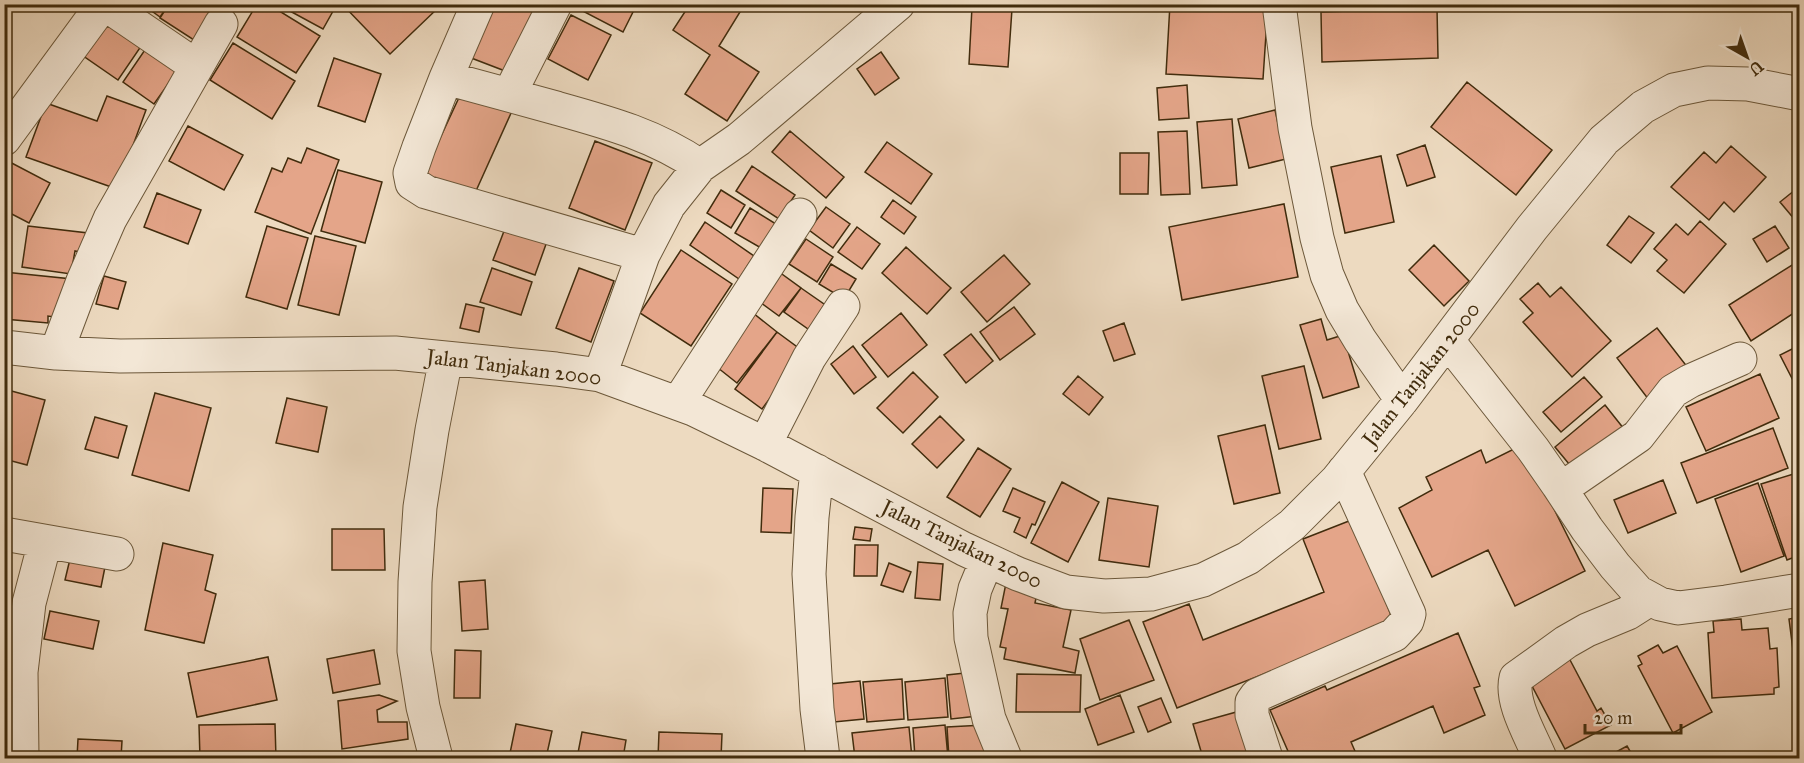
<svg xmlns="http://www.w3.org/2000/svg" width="1804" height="763" font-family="'IM FELL Great Primer',serif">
<rect width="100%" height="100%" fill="#eddac0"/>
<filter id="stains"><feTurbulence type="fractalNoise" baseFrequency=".00333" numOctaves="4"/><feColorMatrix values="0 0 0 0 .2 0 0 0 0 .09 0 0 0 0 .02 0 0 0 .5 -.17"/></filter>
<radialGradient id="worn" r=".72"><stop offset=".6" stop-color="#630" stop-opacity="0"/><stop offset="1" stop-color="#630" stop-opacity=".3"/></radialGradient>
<path fill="#e4a589" stroke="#412c0d" stroke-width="1.5" d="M142 4H169L160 17Z
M169 4H222L197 42 160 18Z
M257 4H268L320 36 296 73 237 37Z
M277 4H337L323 29Z
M342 4H436L439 7 390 54Z
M486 4H540L513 74 466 56Z
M574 4H637L623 32 573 6Z
M690 4H728L740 12 719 46 759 72 727 121 685 94 710 55 673 30Z
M1170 4H1268L1263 79 1166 74Z
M972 7 1012 9 1008 67 969 64Z
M1437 8 1438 58 1322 62 1321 12Z
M107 13 146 39 118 80 79 53Z
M571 15 611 35 588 80 548 59Z
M151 41 183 63 154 104 123 82Z
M233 43 295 81 272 119 210 80Z
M881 52 899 78 875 95 857 69Z
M334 58 381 74 365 122 318 106Z
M1467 82 1552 150 1516 195 1431 127Z
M1187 85 1189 118 1159 120 1157 88Z
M463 89 512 111 471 202 421 179Z
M107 96 146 110 117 189 26 157 46 103 97 121Z
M1275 110 1286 159 1249 168 1238 119Z
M1232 119 1237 185 1202 188 1197 122Z
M188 126 243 155 224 190 169 161Z
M790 131 844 177 826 198 772 152Z
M1187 131 1190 194 1161 195 1158 132Z
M595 141 652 163 625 230 569 208Z
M887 142 932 174 911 204 865 172Z
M1425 145 1435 177 1407 186 1397 155Z
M1731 146 1766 177 1734 212 1724 202 1709 220 1671 187 1704 152 1716 163Z
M307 148 339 160 311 234 255 212 272 168 282 172 288 158 301 163Z
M1120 153H1149L1148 194H1120Z
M1381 156 1394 222 1345 233 1331 167Z
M4 159 50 183 29 223 4 210Z
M752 166 795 195 779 219 736 191Z
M338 170 382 182 365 243 321 231Z
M1800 186V226L1780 202Z
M721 190 745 205 731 228 707 213Z
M157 193 201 210 188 244 144 227Z
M893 200 916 217 904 234 881 217Z
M1284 204 1298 277 1182 300 1169 227Z
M826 207 850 224 833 248 809 230Z
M750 208 776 224 761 248 735 233Z
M1629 216 1654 233 1631 263 1607 245Z
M509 218 550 233 535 275 493 260Z
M1700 221 1726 244 1684 293 1657 271 1667 260 1654 249 1676 224 1688 235Z
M705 222 754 256 739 279 690 245Z
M28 226 88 233 84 253 75 251 71 274 22 267Z
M267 226 308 238 287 309 246 297Z
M1775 226 1789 248 1767 262 1753 239Z
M857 227 880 244 862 269 838 252Z
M315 236 356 246 339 315 298 305Z
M806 239 833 257 817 282 789 264Z
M1434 245 1469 281 1444 306 1409 270Z
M906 247 951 288 927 314 882 273Z
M681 250 732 284 691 346 640 313Z
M1004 255 1030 284 987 322 961 292Z
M1800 260V309L1751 341 1729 305Z
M831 264 856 279 844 299 819 284Z
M492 268 532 282 521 315 480 302Z
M579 268 614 281 591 342 556 328Z
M775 269 801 288 779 316 753 297Z
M4 272 72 279 61 318 48 316V323L4 319Z
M104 276 126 282 118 309 96 304Z
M1538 283 1550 297 1561 287 1611 341 1572 377 1523 322 1533 313 1520 299Z
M801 288 834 311 818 336 784 312Z
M466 304 484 308 479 332 460 328Z
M1014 307 1035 334 1000 360 980 332Z
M748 309 777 332 737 383 708 360Z
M901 313 927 345 888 377 862 345Z
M1321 319 1327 340 1343 335 1359 387 1323 398 1300 325Z
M1124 323 1135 354 1114 361 1103 331Z
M1657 328 1692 373 1652 404 1617 358Z
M777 332 804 352 762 409 735 389Z
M971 334 993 361 966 383 944 355Z
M1800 345V394L1780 355Z
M853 346 876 377 854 394 831 364Z
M1304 366 1321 439 1279 449 1262 376Z
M913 372 938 397 903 433 877 408Z
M1760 374 1779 418 1706 451 1686 407Z
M1078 376 1103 397 1089 415 1063 394Z
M1584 377 1602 397 1561 432 1543 412Z
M4 389 45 400 27 465 4 459Z
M155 393 211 408 189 491 132 475Z
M287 398 327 407 318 452 276 443Z
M1605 405 1624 429 1574 470 1555 447Z
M940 416 964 440 937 468 912 444Z
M95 417 127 426 118 458 85 449Z
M1265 425 1280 493 1234 504 1218 436Z
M1773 428 1788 468 1697 503 1681 463Z
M1522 445 1585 571 1515 606 1488 550 1432 577 1399 508 1432 490 1426 477 1481 450 1486 463Z
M978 448 1011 469 980 517 947 497Z
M1800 472V555L1787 560 1761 484Z
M1663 480 1676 513 1628 533 1614 500Z
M1062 482 1099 502 1068 562 1031 543Z
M1758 483 1784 556 1741 572 1715 499Z
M763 488 793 489 791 533 761 532Z
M1013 488 1045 502 1035 525 1032 524 1026 538 1014 532 1020 518 1003 511Z
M1108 498 1158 506 1149 567 1099 560Z
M1354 519 1394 623 1177 708 1143 622 1189 604 1203 640 1324 592 1303 539Z
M855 527 872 529 870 541 853 539Z
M332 529H384L385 570H332Z
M163 543 213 555 205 590 216 594 204 643 145 630Z
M855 545H878L877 576H854Z
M70 559 105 567 101 587 65 580Z
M918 562 943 564 940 600 915 598Z
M889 563 911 572 903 592 881 585Z
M1007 578 1039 584 1035 603 1071 610 1063 647 1079 651 1075 673 1004 659 1006 648 1000 647 1008 609 1001 608Z
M485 580 488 629 462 631 459 582Z
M50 611 99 621 93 649 44 639Z
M1800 617V697H1799L1789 619Z
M1741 619 1742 630 1768 628 1770 649 1777 648 1779 687 1774 688V694L1712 698 1708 633 1714 632 1713 621Z
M1129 620 1154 680 1100 700 1080 639Z
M1458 633 1480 686 1474 688 1485 715 1444 733 1433 706 1351 742 1358 758H1291L1270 710 1325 686 1327 690Z
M1658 645 1663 653 1677 646 1712 712 1673 733 1638 666 1642 664 1638 656Z
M374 650 380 684 333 693 327 659Z
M455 650 481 651 480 698H454Z
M268 657 277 700 197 717 188 673Z
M1569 658 1597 711 1601 708 1611 725 1565 749 1531 684 1551 673 1549 669Z
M974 672 978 716 951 719 947 675Z
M1017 674 1081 675 1080 712H1016Z
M945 678 948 717 908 720 905 682Z
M902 679 904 719 867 722 863 682Z
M860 681 864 719 834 722 830 684Z
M379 695 397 701 377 710 378 722H407L408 739 342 749 338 701Z
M1120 695 1134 732 1098 745 1085 709Z
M1161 698 1171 722 1148 732 1138 707Z
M1240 711 1252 755 1241 758H1203L1193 724Z
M275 724 276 758H200L199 725Z
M516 724 552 731 546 758H509Z
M945 725 948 758H915L913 728Z
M984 725 987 758H949L947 727Z
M909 727 912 758H855L852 733Z
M582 732 626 740 623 758H577Z
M659 732 722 734 721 758H658Z
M78 739 122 741 121 758H77Z
M1627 746 1634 758H1605Z"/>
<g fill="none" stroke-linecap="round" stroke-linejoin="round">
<defs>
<path id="minor" d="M105 4 196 66
M478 4 446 78 419 147 410 173 412 183 426 192 643 255
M1279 4 1295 128 1317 238 1327 275 1342 310 1360 340 1402 400
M446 78C483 88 520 98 556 108 610 123 654 135 700 166
M509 95 555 4
M4 139 103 4
M1448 341 1533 449 1558 485 1587 529 1615 566 1638 592 1660 604 1678 608 1726 602 1800 590
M4 347 56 353 120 356 395 353 556 369 600 375 693 409 765 444 964 549 1018 574 1066 592 1104 596 1151 594 1203 580 1248 558 1292 525 1337 480 1402 400 1532 228 1604 140 1643 107 1674 90 1708 83 1748 84 1800 94
M56 353 83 281 110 219 221 24
M600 375 643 255 669 205 700 166 739 139 898 4
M678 403 800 215
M765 444 809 358 843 306
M817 471 812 517 809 574 817 709 823 758
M1561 489 1638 436 1673 391 1690 381 1740 359
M4 534 117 554
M987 560 975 589 970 613 971 638 989 719 1005 758
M22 758 21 672 29 603 45 542
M436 758 423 707 414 651 415 582 420 507 432 430 446 358
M1266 758 1252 715V702L1257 695 1394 635 1407 621 1409 614 1344 471
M1540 758C1531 736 1510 702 1516 678L1566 642 1587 630 1628 613 1650 599"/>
</defs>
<use href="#minor" stroke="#6c583a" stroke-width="35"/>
<use href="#minor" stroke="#f3e7d6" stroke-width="33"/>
</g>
<g text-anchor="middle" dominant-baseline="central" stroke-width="4.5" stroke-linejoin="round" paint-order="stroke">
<g font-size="21" fill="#412c0d" stroke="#f3e7d6">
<text transform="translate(514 367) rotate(7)">Jalan Tanjakan 2000</text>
<text transform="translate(1421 374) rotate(-52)">Jalan Tanjakan 2000</text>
<text transform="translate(962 544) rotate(26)">Jalan Tanjakan 2000</text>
</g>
</g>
<rect width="1804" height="763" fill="none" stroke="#eddac0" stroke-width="24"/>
<rect x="6" y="6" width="1792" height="751" fill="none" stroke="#412c0d" stroke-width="3"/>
<rect x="12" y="12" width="1780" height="739" fill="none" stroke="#412c0d" stroke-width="1.5"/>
<g transform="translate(1747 57) rotate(140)" stroke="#f3e7d6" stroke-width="4.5" paint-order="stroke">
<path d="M0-4.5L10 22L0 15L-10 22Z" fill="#412c0d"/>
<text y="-9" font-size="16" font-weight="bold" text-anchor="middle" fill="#412c0d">U</text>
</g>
<path d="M1585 724v9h96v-9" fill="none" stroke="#412c0d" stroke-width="3"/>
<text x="1594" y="724" font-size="18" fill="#412c0d" stroke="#f3e7d6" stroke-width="4.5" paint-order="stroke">20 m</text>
<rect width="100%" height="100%" filter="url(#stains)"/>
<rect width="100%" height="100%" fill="url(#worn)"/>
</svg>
